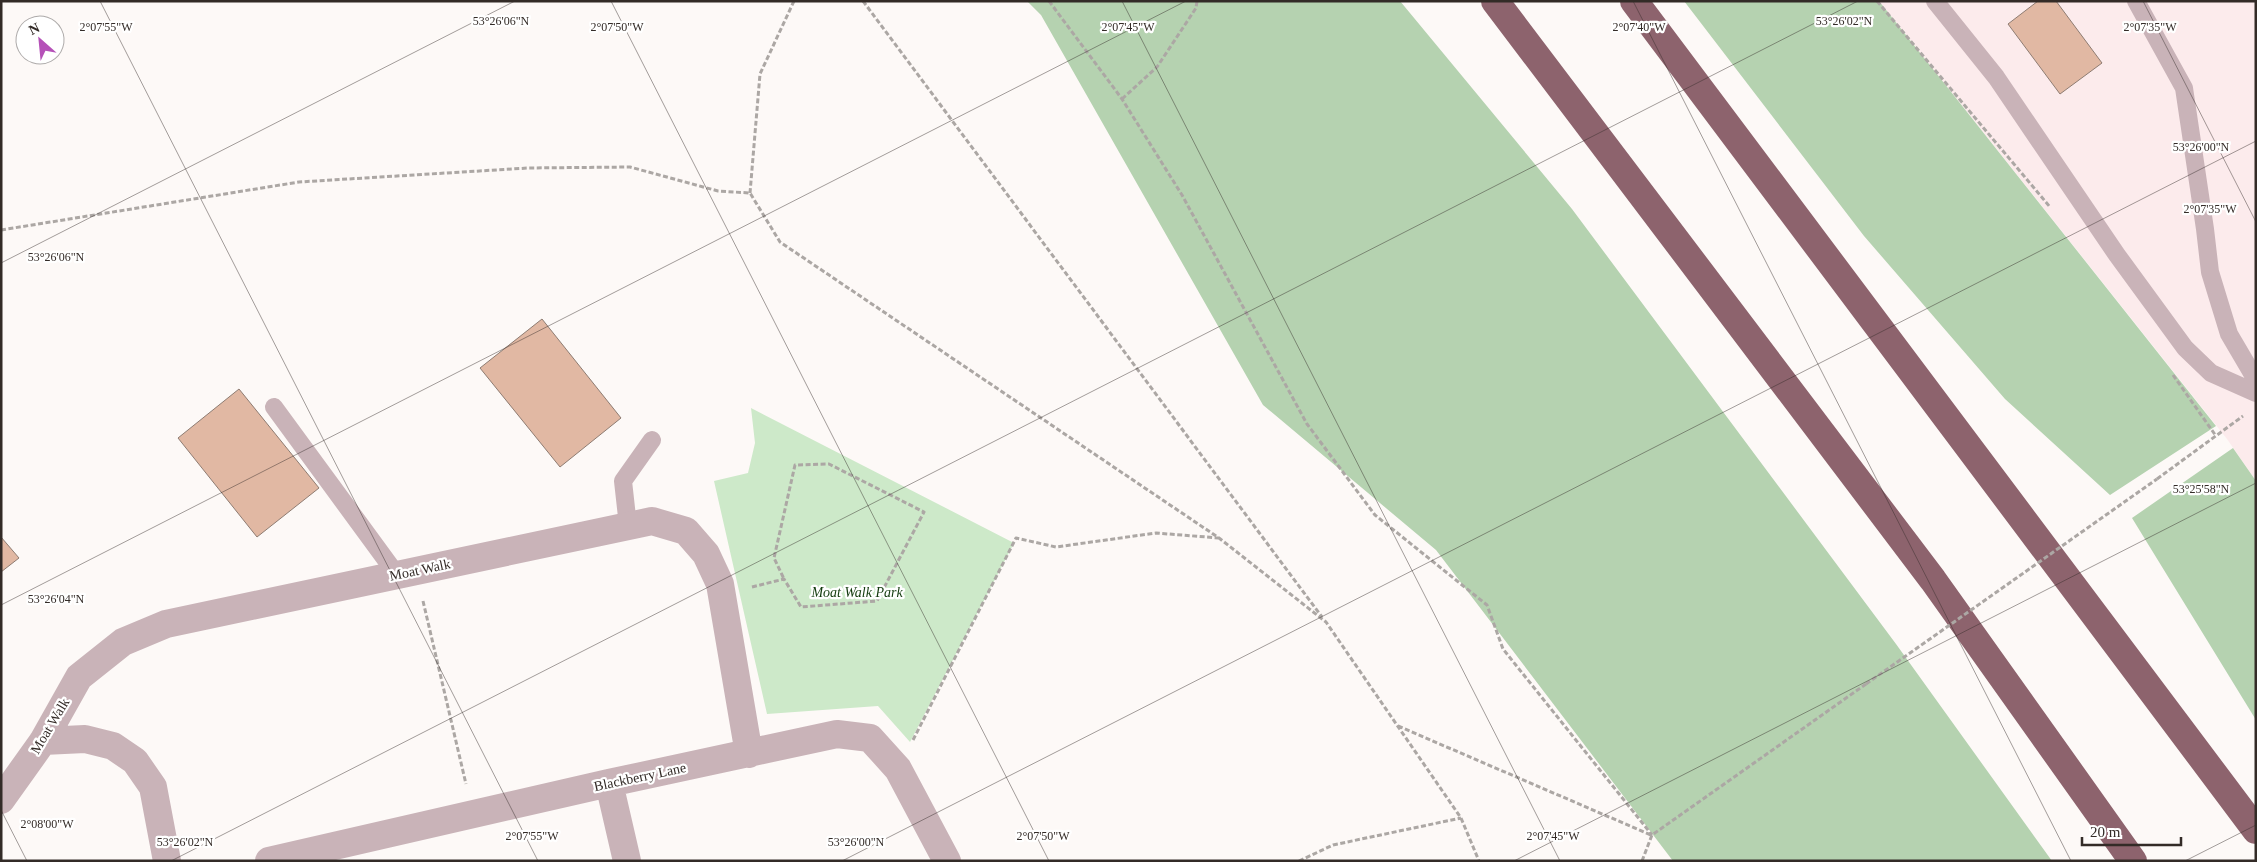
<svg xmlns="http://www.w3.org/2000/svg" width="2257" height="862" font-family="'Times New Roman',serif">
<rect width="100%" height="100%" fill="#fdf9f7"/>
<path fill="#fcebec" d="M1879 1H2256V481L2227 439Z"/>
<path fill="#cde9c9" d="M751 408 1014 543 910 742 878 706 767 714 714 481 748 473 755 443Z"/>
<path fill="#b5d2b0" d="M1027 1H1400L1572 209 1896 644 2052 861H1673L1436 550 1263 405 1041 15Z
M1684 1H1879L2216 426 2110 495 2005 399 1864 236Z
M2233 448 2256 481V720L2132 518Z"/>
<path fill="#e1b8a3" stroke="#8e7c72" d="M2038 1H2056L2102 63 2060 94 2008 24Z
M542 319 621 418 560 467 480 368Z
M239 389 319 488 257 537 178 438Z
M1 537 19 558 1 572Z"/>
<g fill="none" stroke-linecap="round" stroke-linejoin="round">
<path stroke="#aca7a4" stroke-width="3" stroke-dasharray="5 2.5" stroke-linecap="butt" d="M863 1 1322 617
M1049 1 1122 99 1182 195 1307 424 1375 515 1487 605 1503 649 1652 835
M1877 1 2050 207
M1122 99 1157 67 1196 8 1197 1
M750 193 760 74 794 1
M1 230 299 182 528 168 630 167 718 191 750 193 780 242 1219 538 1326 622 1461 818 1479 861
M2173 375 2216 436
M2157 479 2243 416
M752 587 784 579 801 607 877 601 924 512 829 464 795 465 774 558 784 579
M423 601 466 784
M1398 726 1651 835
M913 740 1016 538 1056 547 1156 533 1219 538
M1299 861 1333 845 1461 818
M1642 861 1652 835 1866 684"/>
<path stroke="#c9b3b8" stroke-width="18" d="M1935 1 1996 77 2117 255 2185 348 2211 373 2256 393
M2136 1 2184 88 2205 229 2210 272 2229 334 2256 380
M274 407 397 575
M628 526 623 481 652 440"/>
<path stroke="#c9b3b8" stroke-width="28" d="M43 741 85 739 113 746 135 761 153 787 167 861
M609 783 627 861
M1 800 43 741 79 677 123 642 166 624 652 521 686 531 706 554 720 584 749 754
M269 861 609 783 837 734 870 738 898 769 947 861"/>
<path stroke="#8d636d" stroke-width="28" d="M1495 1 1933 580 2133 861
M1634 1C1841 278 2050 553 2256 830"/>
<path stroke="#aca7a4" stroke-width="3" stroke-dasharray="5 2.5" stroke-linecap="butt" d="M1866 684 2157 479"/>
</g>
<path fill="none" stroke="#332b27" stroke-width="1" stroke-opacity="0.45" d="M100 1 538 861M611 1 1049 861M1122 1 1560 861M1633 1 2071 861M2143 1 2256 222M1 263 515 1M1 605 1186 1M1 810 27 861M171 861 1858 1M842 861 2256 141M1514 861 2256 483M2185 861 2256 825"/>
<g text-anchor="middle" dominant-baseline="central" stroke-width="4.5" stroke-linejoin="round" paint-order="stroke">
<g font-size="14" fill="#332b27" stroke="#fff">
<text transform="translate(420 570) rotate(-12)">Moat Walk</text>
<text transform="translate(50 726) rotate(-59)">Moat Walk</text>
<text transform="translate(640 777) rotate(-12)">Blackberry Lane</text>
</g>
<g font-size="14" font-style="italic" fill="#123a0d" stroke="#fff">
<text x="857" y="592">Moat Walk Park</text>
</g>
</g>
<g font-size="12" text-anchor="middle" fill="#332b27" stroke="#fff" stroke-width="4.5" stroke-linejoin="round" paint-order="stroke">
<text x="1844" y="25">53°26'02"N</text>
<text x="501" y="25">53°26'06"N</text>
<text x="106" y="31">2°07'55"W</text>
<text x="617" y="31">2°07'50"W</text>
<text x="1128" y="31">2°07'45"W</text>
<text x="1639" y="31">2°07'40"W</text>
<text x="2150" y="31">2°07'35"W</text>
<text x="2201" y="151">53°26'00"N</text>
<text x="2210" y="213">2°07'35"W</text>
<text x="56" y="261">53°26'06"N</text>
<text x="2201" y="493">53°25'58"N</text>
<text x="56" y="603">53°26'04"N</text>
<text x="47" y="828">2°08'00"W</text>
<text x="532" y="840">2°07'55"W</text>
<text x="1043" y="840">2°07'50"W</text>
<text x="1553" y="840">2°07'45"W</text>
<text x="185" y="846">53°26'02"N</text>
<text x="856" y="846">53°26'00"N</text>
</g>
<rect width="2257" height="862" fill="none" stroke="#332b27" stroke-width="5"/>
<g transform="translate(40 40) rotate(333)"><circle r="24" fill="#ffffff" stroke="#adaaa9"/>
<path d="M0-4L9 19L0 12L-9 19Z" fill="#b551b8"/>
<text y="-8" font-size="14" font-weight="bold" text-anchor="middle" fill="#332b27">N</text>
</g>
<path d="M2082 837v8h99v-8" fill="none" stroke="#332b27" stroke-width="2.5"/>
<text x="2090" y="837" font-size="15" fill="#332b27" stroke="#ffffff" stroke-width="4" paint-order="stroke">20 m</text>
</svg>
